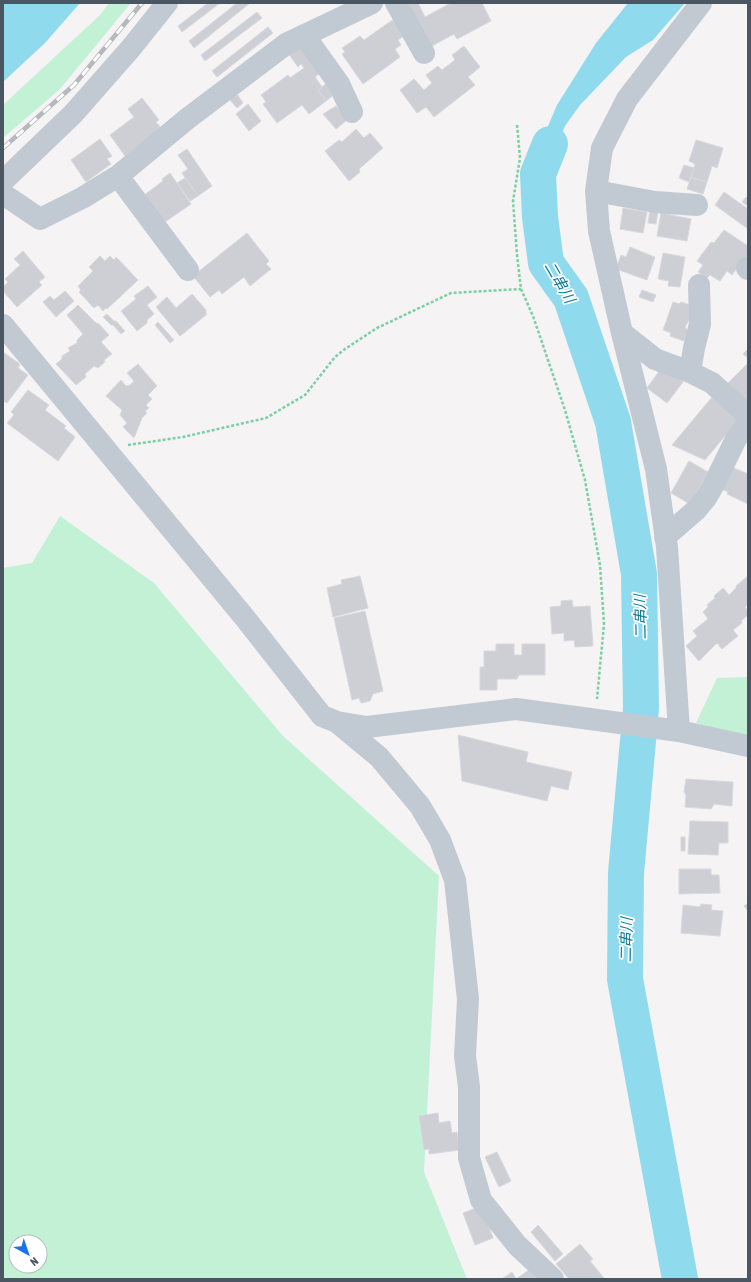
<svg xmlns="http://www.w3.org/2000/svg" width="751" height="1282" font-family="'Asap Condensed','Noto Sans JP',sans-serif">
<rect width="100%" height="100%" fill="#f5f3f3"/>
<path fill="#c3f1d5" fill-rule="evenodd" d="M109 3H131L60 89 3 138V105L100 15Z
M60 516 154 583 283 736 439 876 424 1172 467 1279H3V568L32 563ZM16 1242H40V1266H16Z
M748 677V738L696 723 717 678Z"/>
<path fill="#90daee" d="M3 3H80L45 43 3 82Z
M628 3H685L653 40 626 57 580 105 565 126 556 149 547 193 535 191 538 152 542 148 548 126 557 105 596 43Z"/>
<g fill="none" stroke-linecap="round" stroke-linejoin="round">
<path stroke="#90daee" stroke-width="36" d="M550 144 538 174 540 217 546 263 571 298 613 422 639 574 641 708 626 873 625 979 680 1279"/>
</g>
<path fill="#cdcfd5" stroke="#d7d9de" d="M208 3H220L182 32 178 26Z
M237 3H250L194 48 189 41Z
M409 3H418L425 17 451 3H482L491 21 457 39 454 34 430 47 407 4Z
M257 12 262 18 205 61 201 55Z
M394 19 405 35 398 40 401 45 395 49 400 57 363 84 342 54 345 52 342 48 360 36 364 40Z
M268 27 273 33 217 77 212 71Z
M300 45 320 73 315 77 322 87 318 90 326 101 309 114 302 105 277 123 263 104 266 102 261 95 288 75 290 78 304 68 301 64 298 67 288 53Z
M464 46 480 67 468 77 475 85 434 117 426 107 417 113 400 90 414 79 424 90 432 83 426 75 438 66 442 70 455 60 452 55Z
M327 83 335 94 326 101 318 90Z
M237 94 243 103 237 108 230 100Z
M142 98 159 120 156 122 162 129 125 156 110 135 134 117 128 109Z
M248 104 261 121 249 131 236 114Z
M336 106 347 120 336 129 323 114Z
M356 129 364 138 370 133 383 148 359 169 360 172 349 181 325 151 339 140 342 142Z
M100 139 112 156 107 159 111 164 86 182 71 160Z
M696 140 723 148 717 168 712 166 707 182 691 177 695 164 689 161Z
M187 149 212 186 198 196 182 173 188 169 178 155Z
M684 165 694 168 689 182 679 178Z
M170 173 191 204 162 224 143 196 163 181 162 179Z
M691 177 707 182 703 194 687 189Z
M185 178 198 196 190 201 177 183Z
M724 192 748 209V229L715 205Z
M746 197 748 199V206L742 202Z
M623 208 647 212 643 233 620 229Z
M650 210 658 211 656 224 648 223Z
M661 213 691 219 687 241 657 236Z
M724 230 748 246V258L739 265 732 275 727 271 720 281 710 275 707 278 698 272 703 265 697 261 711 242 714 243Z
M247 233 269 261 266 264 271 269 250 286 244 277 222 294 219 290 210 297 193 276Z
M630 247 655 257 647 280 616 269 621 255 626 257Z
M23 251 45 277 39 282 42 285 17 307 3 291V287L8 282 5 279 20 265 14 259Z
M663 253 685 257 680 287 668 286 669 281 658 279Z
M100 256 105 261 110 256 114 260 116 257 138 280 107 309 106 308 103 311 98 305 94 308 79 292 81 290 78 286 93 271 89 267Z
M148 286 157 297 147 305 154 314 147 320V323L137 331 121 311 136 299 134 296Z
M642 290 656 295 653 302 639 297Z
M65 291 74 301 56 317 43 302 50 296 54 300Z
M192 294 206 310V315L180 336 156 307 167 297 176 308Z
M673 302 679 304 681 302 697 307 685 327 688 331 684 341 670 336 671 333 663 330Z
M78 305 96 323 99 324 109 335 101 342 112 354 104 360 105 362 98 368 94 366 85 374 86 377 76 385 56 364 62 359V356L70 351 68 348 77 343V340L83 334 67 315Z
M107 314 114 321H116L125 331 121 334 113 325H111L103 317Z
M158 322 174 340 170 343 155 325Z
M748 349V358L743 354Z
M3 352 20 364 18 368 28 375 7 403 4 401 3 402Z
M748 363V407L726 385Z
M138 364 157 386 148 395 152 399 146 405 149 408 145 411 147 413 142 418 134 438 123 427 127 423 120 415 122 410 106 396 121 380 126 386 130 385 134 381 127 373Z
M663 366 683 382 667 403 647 388Z
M28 390 49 405 45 410 66 426 64 428 75 437 58 461 7 423 14 415 11 412Z
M713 396 739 419 705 460 672 445Z
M689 461 708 472 690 504 671 493Z
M727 465 748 474V504L727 494 728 492 717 487Z
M360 576 368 608 333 617 327 588 342 584 341 580Z
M748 576V604L745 607 748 611V615L741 621 742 623 733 630 738 636 722 649 717 643 699 661 686 646 697 636 693 631 708 619 703 612 708 607 707 605 715 598 714 596 723 588 729 595 736 588V586Z
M572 600 573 607 590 606 593 646 575 647 574 640 564 641V633L552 634 550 607 561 606V601Z
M365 611 383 691 373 694 370 701 361 703 359 698 352 700 334 618Z
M496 644H514V655H522V644H545V675H519L517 679H497V690H480V667H484V651H496Z
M458 735 528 752 526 762 572 772 568 790 551 786 547 801 462 781Z
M686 779 733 782 732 806 714 804 711 809 685 807 686 795 684 792Z
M690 821 728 822V843H719L718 855 688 854Z
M681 837H685V851H681Z
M679 869H711V875H719L720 893 679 894Z
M748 903V911L744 906Z
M701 904 712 905 711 910 723 911 720 936 681 933 683 905 700 907Z
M438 1113 439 1123 450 1121 452 1133 457 1132 460 1150 429 1154V1149L424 1150 419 1116Z
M497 1152 511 1181 499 1187 485 1157Z
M481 1206 493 1238 475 1245 463 1213Z
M538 1225 563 1254 555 1261 531 1232Z
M580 1244 593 1259 590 1261 604 1278 603 1279H569L556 1264Z
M529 1270 536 1279H502L512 1272 516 1279Z"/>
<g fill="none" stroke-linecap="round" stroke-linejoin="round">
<path stroke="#7ad0a6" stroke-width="2.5" stroke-dasharray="3 2" stroke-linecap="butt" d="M517 125 520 158 513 201 517 255 521 289 533 316 565 410 585 480 600 565 604 624 597 699
M128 445 183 437 266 418 305 395 335 357 345 349 377 328 451 293 521 289"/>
<path stroke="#c1cad2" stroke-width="22" d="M396 3 424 53
M304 35 339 84 352 112
M118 176 188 270
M3 181 73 114 131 48 167 3
M596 191 655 202 697 205
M3 194 40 219 82 198 118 176 187 119 286 44 372 3
M747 268 748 269
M3 325 245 618 322 716 337 722 367 727 516 709 679 731 748 746
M622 333 655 359 690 372 712 383 748 416
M690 372 694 348 700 324 699 285
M665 537 696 510 706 498 713 486 736 439 748 423
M338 723 379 757 420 806 440 840 455 880 468 999 465 1056 469 1087V1158L481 1200 517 1245 553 1279
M679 731 667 547 656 469 622 333 599 231 596 191 602 148 627 99 701 3"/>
<defs>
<path id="rail" d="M3 148 74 85 142 3"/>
</defs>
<use href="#rail" stroke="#b5b8bd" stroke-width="4.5"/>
<use href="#rail" stroke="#fff" stroke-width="3" stroke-dasharray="9" stroke-linecap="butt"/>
</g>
<g text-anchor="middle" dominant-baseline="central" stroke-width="3.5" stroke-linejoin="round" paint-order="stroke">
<g font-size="15" font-style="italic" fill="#0c7c9b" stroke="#fff">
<text transform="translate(560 282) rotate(60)">二串川</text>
<text transform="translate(640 617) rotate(-91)">二串川</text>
<text transform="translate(626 940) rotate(-89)">二串川</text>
</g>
</g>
<rect width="751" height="1282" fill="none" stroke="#4a5661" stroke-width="8"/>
<g transform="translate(28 1254) rotate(140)"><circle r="19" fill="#ffffff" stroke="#b7bbc0"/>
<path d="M0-3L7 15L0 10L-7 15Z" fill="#1a73e8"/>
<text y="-6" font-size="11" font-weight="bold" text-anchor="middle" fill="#4a5661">N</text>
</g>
</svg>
